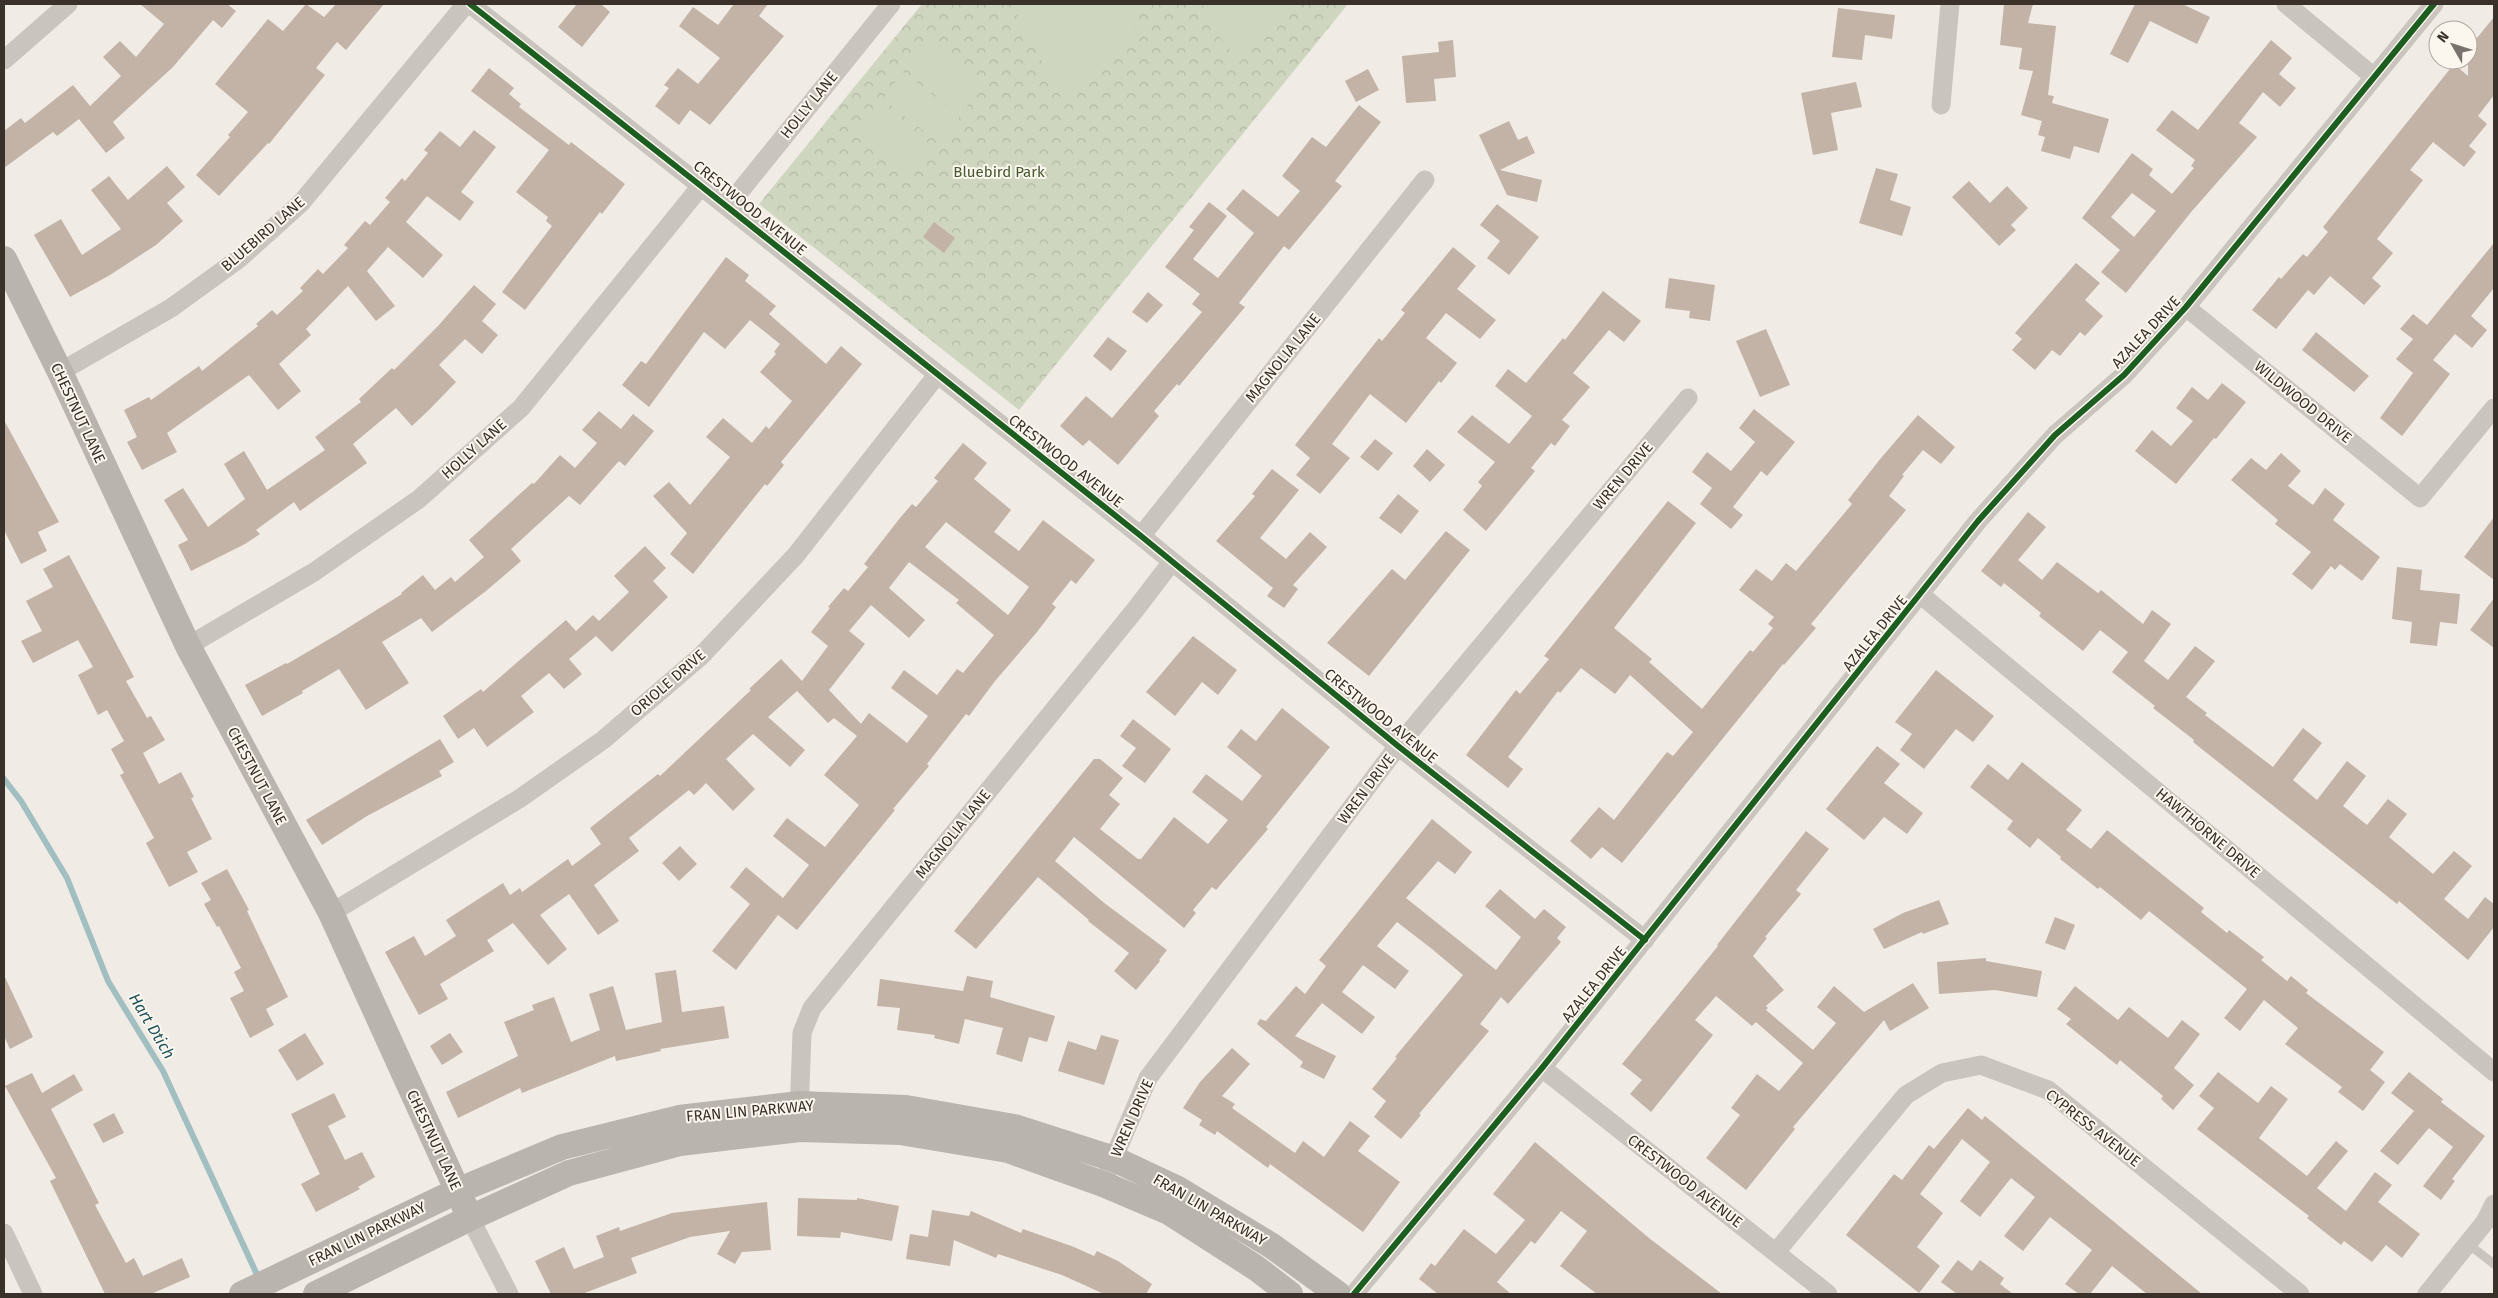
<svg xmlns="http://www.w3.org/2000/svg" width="2498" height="1298" font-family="'Fira Sans',sans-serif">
<defs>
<pattern id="forest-crowns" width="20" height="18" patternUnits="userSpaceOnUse" patternTransform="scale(1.25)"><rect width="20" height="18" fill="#cfd6bf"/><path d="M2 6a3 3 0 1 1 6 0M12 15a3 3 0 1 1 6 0" fill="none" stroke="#b3b8a4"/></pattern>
</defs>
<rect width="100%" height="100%" fill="#f0ece5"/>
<path fill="url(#forest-crowns)" d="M922 4H1348L1019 410 759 204Z"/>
<path fill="#cfd6bf" d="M1012 4H1143L1135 31 1096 79 1061 98Z
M1203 4H1296L1240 62 1212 28Z
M929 39 985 83 965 109 909 65Z
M903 72 960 116 939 143 883 99Z
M878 106 934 150 913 176 857 132Z"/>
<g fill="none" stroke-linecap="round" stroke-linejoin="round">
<path stroke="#a1bec1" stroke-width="6" d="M4 779 21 801 67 878 108 981 163 1071 259 1279"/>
</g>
<path fill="#c3b2a6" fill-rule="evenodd" d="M140 4H227L236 11 222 28 213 20 173 67 113 122 125 138 106 153 79 119 57 136 53 132 4 168V131L21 118 25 123 73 85 90 106 121 76 103 57 120 41 136 57 164 24Z
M306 4 324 17 336 4H384L346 50 337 42 316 68 325 75 269 144 268 143 219 196 196 175 230 137 228 135 248 112 215 84 268 19 283 31Z
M577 4H601L610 12 582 47 558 27Z
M734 4H768L759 16 784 36 710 125 690 110 679 125 655 106 669 88 664 85 678 68 698 84 720 58 679 26 693 7 718 25Z
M2004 4H2033L2028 23 2056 26 2048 95 2054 96 2052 103 2109 119 2099 153 2074 146 2070 159 2041 151 2045 137 2038 135 2042 121 2021 115 2033 71 2019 69 2022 48 2000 45Z
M2135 4H2182L2210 17 2197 44 2150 21 2128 63 2110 54Z
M1838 8 1895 15 1892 39 1865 35 1862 60 1832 57Z
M2494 17V95L2478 116 2487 124 2469 146 2476 152 2464 167 2433 142 2410 170 2423 180 2377 239 2393 253 2372 278 2381 286 2364 305 2330 276 2314 295 2308 290 2276 329 2252 310 2279 277 2281 279 2303 254 2307 257 2328 232 2323 227 2454 64 2468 76V49Z
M1453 40 1456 77 1434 79 1436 101 1406 103 1402 56 1439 52 1438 42Z
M2271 40 2292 58 2279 74 2296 88 2280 107 2263 92 2239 123 2257 137 2192 211 2126 293 2101 272 2120 250 2082 218 2132 153 2153 169 2149 175 2172 194 2194 168 2191 166 2195 160 2156 130 2172 110 2198 130ZM2132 193 2156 211 2134 237 2111 217Z
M489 68 514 88 509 94 521 104 519 107 569 145 571 142 625 184 602 214 600 212 525 310 502 292 552 226 546 221 548 217 516 192 549 150 471 91Z
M1368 69 1379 90 1356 102 1345 81Z
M1856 82 1862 107 1831 113 1838 150 1813 155 1801 93Z
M1359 105 1381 122 1335 181 1342 186 1289 250 1284 246 1239 303 1245 307 1179 386 1177 384 1154 411 1159 416 1118 465 1089 440 1083 446 1060 426 1086 396 1112 418 1202 312 1192 304 1200 294 1165 267 1194 230 1189 227 1209 202 1227 216 1193 259 1218 278 1254 233 1226 209 1243 189 1278 217 1300 191 1282 176 1312 137 1326 147Z
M1509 121 1518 140 1527 136 1535 153 1500 170 1542 180 1537 202 1507 195 1479 135Z
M474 130 496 147 461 192 474 202 460 221 427 196 406 222 443 255 423 278 388 247 367 271 395 306 376 321 348 286 306 329 311 335 279 364 301 391 278 410 249 375 167 433 177 452 142 470 127 442 137 437 124 410 149 397 151 400 199 366 202 371 258 326 256 324 272 310 277 315 303 291 300 288 318 269 323 274 348 248 344 245 365 221 370 225 390 202 385 198 402 178 405 181 428 153 424 150 440 131 460 147Z
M167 166 185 187 167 203 183 221 156 245 110 275 70 297 34 235 61 219 82 255 121 229 91 190 109 176 128 200Z
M1876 168 1898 174 1890 200 1911 207 1902 236 1859 223Z
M1969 181 1990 203 2007 186 2028 208 2011 225 2016 230 1999 246 1952 197Z
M1497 204 1539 237 1509 275 1487 258 1500 241 1480 225Z
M934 222 955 238 944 253 923 237Z
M2494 243V288L2471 316 2487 330 2472 348 2455 334 2433 360 2450 374 2402 436 2380 418 2413 373 2396 359 2413 339 2400 329 2413 314 2427 325Z
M1453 247 1476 266 1457 289 1496 320 1480 339 1446 313 1426 338 1457 363 1441 383 1439 381 1406 423 1370 394 1332 444 1350 458 1320 494 1296 475 1310 458 1295 445 1379 338 1382 341 1405 313 1401 310Z
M726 257 749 275 745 281 776 306 769 314 826 364 841 346 862 364 781 462 784 465 767 486 765 484 693 574 670 554 687 533 653 496 669 482 690 505 730 457 706 437 723 418 752 443 766 426 769 429 792 401 760 372 776 354 774 352 780 344 750 320 725 349 704 332 649 407 622 385 641 361 646 364Z
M2076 263 2100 283 2085 300 2103 316 2085 336 2080 332 2060 356 2052 350 2035 370 2012 350 2022 339 2015 333Z
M1669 278 1715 285 1710 321 1689 318 1690 311 1665 308Z
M474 285 496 304 482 321 498 335 482 354 465 339 439 365 456 382 430 409 412 426 396 408 353 444 367 463 300 511 294 502 256 530 260 534 245 544 191 571 178 545 188 540 164 500 183 488 208 527 245 499 224 464 244 451 267 490 325 450 315 437 361 402 359 399 392 368 394 370 438 326Z
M1603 291 1641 321 1624 342 1609 330 1573 373 1590 387 1562 420 1570 426 1555 446 1551 443 1531 468 1535 471 1486 531 1463 510 1482 486 1478 482 1495 462 1457 432 1472 415 1509 444 1532 416 1495 386 1508 369 1526 383 1563 338 1565 340Z
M1148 292 1163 305 1147 323 1132 312Z
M1766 329 1790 385 1760 397 1736 341Z
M2316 332 2369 376 2354 392 2302 350Z
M1108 337 1127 351 1111 371 1093 356Z
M2222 383 2246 402 2216 439 2214 438 2176 484 2135 451 2152 430 2171 446 2193 421 2176 408 2192 387 2208 400Z
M1754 409 1795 442 1767 476 1761 471 1733 507 1743 515 1731 529 1700 504 1712 488 1692 472 1707 452 1731 471 1755 442 1739 428Z
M599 411 621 429 633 414 654 431 625 466 619 461 580 505 569 496 511 549 521 561 486 591 432 632 421 618 382 642 409 683 366 710 339 669 302 691 303 693 262 716 245 685 286 663 287 664 338 634 402 594 401 593 423 575 435 590 451 577 455 582 484 557 469 540 532 483 534 484 560 455 575 468 597 443 582 430Z
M1918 415 1955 447 1941 464 1923 450 1902 475 1904 476 1889 496 1906 510 1811 624 1816 628 1784 665 1783 664 1622 863 1602 847 1591 859 1570 841 1599 807 1614 820 1667 752 1673 756 1693 732 1630 675 1615 694 1581 668 1560 693 1558 691 1508 757 1523 769 1508 788 1466 755 1516 690 1520 694 1549 659 1544 656 1668 501 1696 523 1614 628 1652 659 1649 662 1702 709 1750 650 1753 652 1773 628 1768 624 1774 617 1739 590 1756 569 1772 581 1786 563 1796 571 1852 504 1848 500 1881 458Z
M4 420 59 522 38 532 47 551 21 564 4 530Z
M1375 439 1393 453 1378 471 1360 457Z
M963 443 987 463 974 479 1011 510 994 532 1019 551 1043 520 1095 560 1076 584 1071 580 1052 604 1056 607 1037 632 995 681 969 716 966 714 927 764 929 766 893 809 895 810 797 930 778 915 736 970 712 951 750 904 730 887 746 867 783 898 809 865 773 836 787 818 825 847 859 805 824 775 857 736 834 718 828 723 797 691 768 717 805 750 790 767 753 734 726 759 755 789 733 811 706 783 694 795 689 790 629 838 639 851 594 885 619 921 598 935 569 894 540 915 567 949 548 965 513 923 487 940 494 951 440 984 448 999 419 1015 385 952 414 936 425 956 456 936 446 920 503 883 510 895 520 888 522 892 568 859 572 866 601 844 590 828 658 774 660 776 751 690 749 689 781 659 802 681 828 646 811 632 830 608 828 607 844 588 848 591 868 567 864 564 900 518 912 504 916 507 938 481 934 478ZM946 522 1029 587 1008 615 925 547ZM909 562 959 600 956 603 994 635 963 673 957 669 937 695 904 670 891 688 928 716 907 743 869 713 861 724 829 690 865 644 849 631 871 605 909 638 925 620 889 588Z
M1427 449 1445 465 1430 482 1413 466Z
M2281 453 2301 471 2288 486 2313 505 2325 488 2345 504 2333 520 2380 557 2362 581 2340 564 2335 570 2331 566 2312 590 2292 574 2311 552 2275 524 2278 520 2231 480 2251 458 2266 470Z
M1272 469 1299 490 1260 538 1286 559 1310 532 1327 547 1293 585 1298 589 1284 608 1267 596 1273 588 1216 541 1255 496 1252 494Z
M1398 494 1419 511 1401 534 1379 518Z
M2028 512 2046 527 2018 560 2042 580 2057 562 2098 593 2101 590 2143 624 2152 610 2171 624 2144 661 2168 680 2195 646 2215 661 2186 697 2207 713 2205 715 2273 767 2303 728 2322 743 2293 780 2317 800 2347 761 2366 776 2343 806 2367 825 2388 799 2407 814 2389 837 2433 874 2454 851 2472 866 2444 899 2468 919 2485 897 2494 904V927L2468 960 2399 901 2397 904 2193 742 2194 740 2153 708 2155 706 2112 672 2128 652 2100 630 2083 651 2039 616 2041 613 2004 583 2001 587 1981 571Z
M2494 517V580L2464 557Z
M1446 531 1470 550 1369 676 1327 643 1392 569 1405 580Z
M645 546 666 568 653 581 668 597 612 652 596 636 569 659 582 674 564 689 549 673 521 696 534 712 487 747 474 728 458 739 443 716 481 689 483 692 566 620 576 631 593 615 599 621 629 592 614 576Z
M69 555 134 677 126 681 147 718 151 716 165 740 143 753 159 784 181 772 194 797 191 798 212 839 187 852 198 872 169 887 146 843 154 838 120 775 124 773 111 749 124 741 107 710 98 715 78 675 93 667 78 640 33 663 21 641 42 631 26 601 53 587 43 569Z
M2397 567 2422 570 2420 590 2460 594 2457 624 2440 622 2437 646 2410 643 2412 622 2392 619Z
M2494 598V648L2470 630Z
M1193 636 1237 670 1218 695 1202 682 1175 716 1146 692Z
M1936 670 1994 716 1973 742 1956 729 1924 769 1900 750 1912 734 1895 722Z
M1282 708 1330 747 1266 827 1268 829 1216 890 1212 887 1193 910 1196 913 1184 928 1074 837 1055 861 1103 902 1167 950 1159 960 1160 961 1136 990 1114 971 1129 953 1088 921 1089 920 1038 877 976 949 954 931 1094 759H1100L1123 778 1109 795 1120 804 1100 829 1138 859H1141L1174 817 1208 844 1228 820 1192 792 1206 774 1242 801 1262 776 1227 747 1241 729 1256 741Z
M1133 719 1171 749 1145 783 1122 766 1136 748 1120 736Z
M440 739 454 762 439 771 442 776 367 816 322 845 306 820Z
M1877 746 1900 764 1884 783 1923 813 1907 834 1884 817 1864 840 1826 809Z
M2022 762 2082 810 2066 830 2091 849 2107 830 2204 908 2201 912 2227 933 2229 930 2264 957 2261 960 2287 981 2291 976 2308 990 2306 993 2384 1052 2370 1070 2385 1082 2363 1111 2338 1092 2342 1087 2285 1044 2298 1028 2264 1000 2240 1031 2224 1018 2247 989 2149 911 2141 920 2100 887 2098 889 2060 859 2061 857 2038 838 2030 848 2007 829 2013 821 1970 787 1988 764 2008 780Z
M1432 819 1472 852 1455 874 1438 861 1406 898 1496 970 1521 937 1485 906 1500 889 1535 919 1544 909 1566 927 1557 938 1561 942 1508 1004 1501 997 1480 1024 1489 1031 1419 1114 1421 1115 1401 1139 1374 1117 1386 1101 1372 1089 1397 1058 1395 1057 1463 975 1432 949 1397 922 1377 946 1409 971 1395 989 1363 965 1342 992 1375 1017 1362 1034 1322 1003 1295 1036 1336 1056 1324 1079 1300 1067 1303 1062 1257 1024 1260 1019 1266 1021 1296 986 1305 994 1326 966 1319 960Z
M1806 831 1829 849 1796 890 1801 894 1765 937 1767 938 1753 956 1784 990 1766 1006 1768 1008 1766 1010 1813 1050 1836 1023 1817 1007 1834 986 1864 1012 1913 983 1929 1008 1890 1031 1884 1020 1793 1127 1795 1129 1746 1190 1706 1158 1740 1115 1731 1108 1757 1074 1779 1091 1803 1063 1756 1022 1752 1026 1716 996 1695 1020 1713 1035 1651 1112 1630 1094 1642 1080 1622 1064 1718 946 1717 945Z
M680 846 697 864 679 881 662 863Z
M227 869 249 910 247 911 288 997 266 1009 274 1025 250 1038 230 998 244 991 234 972 241 968 219 926 217 927 204 904 211 900 201 883Z
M1939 900 1949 924 1923 934 1922 932 1884 949 1873 929 1903 913Z
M2055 917 2075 925 2065 950 2045 943Z
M1986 958V961L2042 971 2037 997 1995 990 1939 994 1937 962Z
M676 970 682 1012 724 1006 729 1038 660 1049 661 1051 616 1061 615 1056 522 1093 520 1088 458 1118 446 1092 518 1056 504 1022 534 1010 532 1005 554 997 571 1042 600 1030 589 994 613 986 626 1030 662 1022 655 973Z
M4 975 33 1037 10 1049 4 1036Z
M967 976 993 981 990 997 1055 1016 1047 1042 1029 1037 1022 1062 996 1054 1003 1028 965 1019 959 1044 934 1038 935 1035 897 1030 900 1008 877 1006 880 979 963 991Z
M2075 986 2118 1020 2129 1007 2168 1038 2182 1020 2200 1034 2174 1068 2194 1085 2173 1110 2161 1099 2163 1096 2120 1060 2117 1065 2066 1024 2071 1019 2057 1009Z
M305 1033 324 1064 297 1081 278 1050Z
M450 1033 463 1052 442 1065 430 1046Z
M1101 1035 1119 1040 1104 1085 1058 1071 1068 1041 1096 1050Z
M1232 1048 1250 1064 1222 1096 1235 1104 1232 1108 1295 1153 1303 1141 1324 1157 1350 1121 1370 1136 1358 1151 1400 1182 1363 1232 1270 1164 1268 1168 1217 1131 1215 1135 1199 1125 1202 1120 1183 1108 1200 1082Z
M2218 1072 2258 1103 2271 1086 2288 1099 2259 1138 2307 1176 2336 1141 2348 1151 2317 1188 2346 1211 2375 1172 2392 1185 2378 1202 2420 1234 2402 1258 2386 1245 2372 1262 2344 1241 2341 1245 2307 1218 2309 1216 2197 1129 2214 1108 2199 1096Z
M2409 1072 2443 1099 2441 1102 2485 1136 2452 1179 2455 1181 2441 1200 2423 1186 2453 1147 2429 1128 2398 1165 2380 1151 2414 1111 2391 1093Z
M32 1073 42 1093 74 1074 83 1090 51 1109 99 1203 95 1205 126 1263 134 1258 143 1276 182 1258 190 1277 151 1294H105L50 1181 56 1178 5 1086Z
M334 1093 346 1117 328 1126 345 1160 362 1152 375 1177 358 1187 360 1189 316 1212 301 1184 320 1174 291 1114Z
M1968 1108 1982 1120 1985 1116 2202 1294H2147L2112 1266 2090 1294H2079L2065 1284 2092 1250 2050 1217 2023 1251 2004 1236 2035 1197 2011 1178 1980 1217 1960 1201 1990 1162 1962 1139 1920 1194 1943 1213 1917 1247 1940 1266 1919 1293 1846 1235 1894 1174 1902 1180 1929 1145 1934 1149Z
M114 1113 124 1133 103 1143 93 1124Z
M1535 1142 1649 1238 1722 1294H1597L1560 1266 1587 1231 1561 1211 1535 1244 1531 1241 1497 1282 1511 1294H1438L1419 1279 1431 1263 1435 1266 1464 1229 1496 1254 1525 1220 1493 1194Z
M798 1198 857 1200V1198L899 1206 892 1241 841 1232 840 1238 797 1236Z
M767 1202 771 1250 742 1252 735 1264 717 1254 730 1231 690 1237 631 1258 637 1273 582 1294H551L535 1261 564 1247 574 1269 604 1257 596 1236 619 1227 620 1231 672 1213Z
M932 1210 969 1216 971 1211 1021 1233 1023 1229 1074 1247 1094 1256 1097 1251 1118 1261 1152 1284 1146 1294H1104L1062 1275 998 1254 996 1258 954 1240 950 1266 906 1259 910 1234 928 1237Z
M1958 1260 1972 1271 1980 1260 2004 1278 2000 1284 2013 1294H1957L1941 1282Z"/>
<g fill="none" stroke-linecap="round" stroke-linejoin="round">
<path stroke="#c9c4be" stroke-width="9" d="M2468 1244 2494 1264"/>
<path stroke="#c9c4be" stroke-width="19" d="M470 4 701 186 1141 536 1398 746 1645 940
M2286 4 2374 77
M4 60 68 4
M1941 105 1950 4
M728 206 891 4
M2186 307 2420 498 2494 408
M60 372 171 308 240 258 301 203 466 4
M1141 536 1425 180
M1921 595 2494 1072
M188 646 314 572 419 499 521 408 701 186
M331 913 519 799 603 740 701 656 796 555 937 375
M1542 1068 1828 1294
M799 1115 802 1033 812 1008 1135 610 1171 563
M1109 1169 1148 1078 1398 746 1688 398
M470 1218 509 1294
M4 1233 33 1294
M1776 1252 1906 1095 1942 1073 1981 1065 2048 1090 2300 1294
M1354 1294 1542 1068 1978 521 2055 435 2124 375 2186 307 2434 4
M2427 1294 2485 1222 2494 1204"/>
<path stroke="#bab4ae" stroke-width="26" d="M4 259 60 372 188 646 331 913 470 1218
M242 1294 457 1191 562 1147 679 1118 799 1104 906 1108 1014 1127 1114 1159 1178 1189 1272 1246 1338 1294
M316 1294 470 1218 569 1173 680 1143 800 1129 900 1132 1008 1150 1103 1184 1169 1212 1256 1268 1290 1294"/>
<defs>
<path id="cycleway" d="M470 4 701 186 1141 536 1398 746 1645 940
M1354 1294 1542 1068 1978 521 2055 435 2124 375 2186 307 2434 4"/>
</defs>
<use href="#cycleway" stroke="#fbf6ee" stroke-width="9"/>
<use href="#cycleway" stroke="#1b5e20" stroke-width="6"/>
</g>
<g text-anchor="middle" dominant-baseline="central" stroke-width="4" stroke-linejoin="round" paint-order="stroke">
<g font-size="15" fill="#3b312b" stroke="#fbf6ee">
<text transform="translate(809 105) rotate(-51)">HOLLY LANE</text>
<text transform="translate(750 208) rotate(39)">CRESTWOOD AVENUE</text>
<text transform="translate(263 234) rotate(-41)">BLUEBIRD LANE</text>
<text transform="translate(2146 332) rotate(-47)">AZALEA DRIVE</text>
<text transform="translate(1283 358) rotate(-51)">MAGNOLIA LANE</text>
<text transform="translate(2303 402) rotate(39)">WILDWOOD DRIVE</text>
<text transform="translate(78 413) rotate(65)">CHESTNUT LANE</text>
<text transform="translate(474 449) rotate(-42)">HOLLY LANE</text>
<text transform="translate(1066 461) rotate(38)">CRESTWOOD AVENUE</text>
<text transform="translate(1623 476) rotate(-50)">WREN DRIVE</text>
<text transform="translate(1875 633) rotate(-51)">AZALEA DRIVE</text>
<text transform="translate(668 683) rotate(-41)">ORIOLE DRIVE</text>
<text transform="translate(1381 716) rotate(39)">CRESTWOOD AVENUE</text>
<text transform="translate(257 776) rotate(62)">CHESTNUT LANE</text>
<text transform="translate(1366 789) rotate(-53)">WREN DRIVE</text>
<text transform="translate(2208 833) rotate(40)">HAWTHORNE DRIVE</text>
<text transform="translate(953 834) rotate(-51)">MAGNOLIA LANE</text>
<text transform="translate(1594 984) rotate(-51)">AZALEA DRIVE</text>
<text transform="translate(750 1111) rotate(-5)">FRAN LIN PARKWAY</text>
<text transform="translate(1132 1118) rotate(-66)">WREN DRIVE</text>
<text transform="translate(2093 1128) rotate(38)">CYPRESS AVENUE</text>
<text transform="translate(434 1140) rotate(65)">CHESTNUT LANE</text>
<text transform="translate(1685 1181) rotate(38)">CRESTWOOD AVENUE</text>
<text transform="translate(1210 1210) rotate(30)">FRAN LIN PARKWAY</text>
<text transform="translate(367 1234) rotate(-26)">FRAN LIN PARKWAY</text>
</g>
<g font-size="15" fill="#45592e" stroke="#fbf6ee">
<text x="999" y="172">Bluebird Park</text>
</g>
<g font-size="16" font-style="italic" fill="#1f535d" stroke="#fbf6ee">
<text transform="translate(152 1026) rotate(59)">Hart Dtich</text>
</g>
</g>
<rect width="2498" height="1298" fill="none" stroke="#3b312b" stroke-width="10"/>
<g transform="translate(2453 45) rotate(309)"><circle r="24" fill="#fbf6ee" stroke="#aea7a0"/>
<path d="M0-4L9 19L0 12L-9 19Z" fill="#7a726c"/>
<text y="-8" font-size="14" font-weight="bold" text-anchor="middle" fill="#3b312b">N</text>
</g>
</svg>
